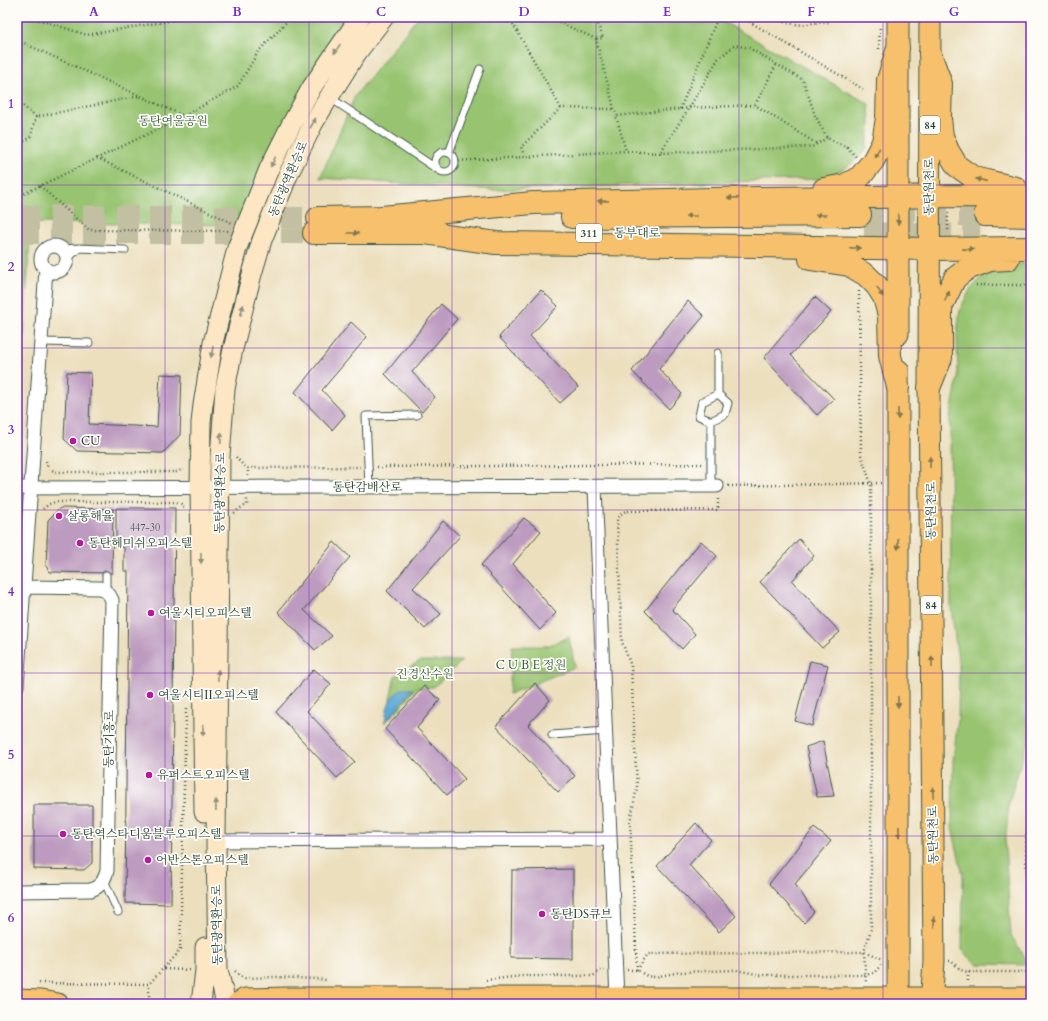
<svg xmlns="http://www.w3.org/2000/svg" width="1048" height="1021" font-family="Cardo,'Noto Serif KR',serif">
<rect width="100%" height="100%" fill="#fdfcf7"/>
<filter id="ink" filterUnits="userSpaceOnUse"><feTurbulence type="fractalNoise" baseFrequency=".025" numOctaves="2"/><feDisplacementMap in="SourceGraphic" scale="8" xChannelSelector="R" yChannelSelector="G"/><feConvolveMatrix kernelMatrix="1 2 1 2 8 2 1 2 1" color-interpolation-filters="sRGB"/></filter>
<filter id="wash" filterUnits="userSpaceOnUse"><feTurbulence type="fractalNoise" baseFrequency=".012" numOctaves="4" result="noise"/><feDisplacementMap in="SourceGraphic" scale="16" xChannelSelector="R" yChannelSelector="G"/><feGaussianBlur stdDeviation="0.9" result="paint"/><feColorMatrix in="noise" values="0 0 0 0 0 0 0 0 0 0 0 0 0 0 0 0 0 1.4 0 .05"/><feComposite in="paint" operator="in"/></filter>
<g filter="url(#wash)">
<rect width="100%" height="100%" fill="#ecdfbe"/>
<path fill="#98c471" stroke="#5c8052" d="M17 17H351L328 48 236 225 31 223 17 444Z
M418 17H715L869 104 870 125 866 150 846 168 819 179 494 190 320 178 355 96Z
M1031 262V737L1025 749 1009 802 1005 846 1011 935 1029 965 977 964 962 950 963 875 952 828 953 760 958 718 959 668 951 608 950 419 958 377 957 335 960 309 970 290 989 270Z
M569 637 575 667 509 694 512 646H547Z
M420 661H462L434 687 416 688 400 708 385 723 395 676Z"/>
<path fill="#5fa8d7" stroke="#3f7286" d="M401 689H413L385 723C387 705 388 701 401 689Z"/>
<g id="blocks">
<path fill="#bd9bc0" d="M541 290 558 306 530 336 578 387 560 403 499 337Z
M815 297 831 312 791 355 834 399 817 415 764 358Z
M688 301 704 316 659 369 682 394 669 409 632 371Z
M441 304 457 319 412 372 435 397 422 412 385 374Z
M351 322 367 337 322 390 345 415 332 430 295 392Z
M67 372 91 373 89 424 157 427 160 374 182 375 180 435 163 453 77 451 64 439Z
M60 508 113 509 112 573 50 572 46 566 48 520Z
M116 508H175L171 904 125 903 128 571H124V547H116Z
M524 518 541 531 513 564 556 613 540 630 481 565Z
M443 521 460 536 413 588 441 614 425 629 387 591Z
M799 539 814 556 792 581 840 632 822 648 760 582Z
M701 541 717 556 672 609 695 634 682 649 645 611Z
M334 542 350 557 304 610 332 636 315 650 278 612Z
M810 661 828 665 812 726 795 721Z
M314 669 331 684 307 711 355 762 337 778 276 712Z
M535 683 550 700 528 725 575 776 558 792 496 726Z
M424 686 440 700 417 728 465 779 447 795 385 729Z
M823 741 834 796 817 797 806 747Z
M34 805H92V863L84 870 34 869Z
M696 823 711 840 689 865 736 916 719 932 657 866Z
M814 828 831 841 795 884 814 912 804 923 769 884Z
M573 869V959L511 958 512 870Z"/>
</g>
</g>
<g filter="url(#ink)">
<use href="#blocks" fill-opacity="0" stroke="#3e5549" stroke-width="1"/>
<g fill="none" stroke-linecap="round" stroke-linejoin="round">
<path stroke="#c3bfa2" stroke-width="22" stroke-dasharray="22 11" stroke-linecap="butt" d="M860 215H985
M17 216 318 218
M17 233H314
M864 233 980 235"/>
<defs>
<path id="lane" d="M329 97 437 169
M435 162a10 10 0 1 1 20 0a10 10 0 1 1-20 0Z
M449 153 480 69
M62 249 79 248 125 250
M66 260 79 248
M41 342 89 343
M718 353V394
M711 421 699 416 702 402 718 394 728 403 725 414 711 421V486
M369 487 366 416 417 415
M106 590V575
M552 735 606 731
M104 880 118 912"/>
<path id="street" d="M41 259a13 13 0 1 1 26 0a13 13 0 1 1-26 0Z
M595 487 617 998
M17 488 717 486
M17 686 46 269
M216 841 610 839
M17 891 91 890C101 886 104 881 107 871L112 600C109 593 106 591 100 588L24 587"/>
<path id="secondary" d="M204 812 200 487 201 423 203 405 213 343 237 248 269 169 292 123 312 87 360 17
M201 1004 205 970V947
M226 1004 218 970 216 841 220 457 225 389 233 349 252 274 262 240 288 175 313 124 329 97 356 54 384 17"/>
<path id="primary" d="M930 17 929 388 934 961 931 1004
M898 334V17
M898 370V1004
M17 1000 41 1001 58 1004
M237 1004 245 999 287 998H1031"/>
<path id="highway" d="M930 54 941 84 940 118 942 136 948 151 957 166 974 178 1016 188
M824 189 845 185 860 177 873 161 883 142 887 118 888 80 898 48
M985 215 1031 216
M572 217 860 215
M318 218 385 217
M371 218 533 203 759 198 974 196 1031 198
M314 233H439
M425 233 496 243 756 246 929 249 1031 248
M810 259 849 265 866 275 877 286 884 297 889 315 890 356 898 387
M929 388 941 358V307L955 278 967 269 990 260 1008 259"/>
</defs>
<use href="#lane" stroke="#3e5549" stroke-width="9"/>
<use href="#street" stroke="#3e5549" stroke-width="15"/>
<use href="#secondary" stroke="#3e5549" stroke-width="21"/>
<use href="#primary" stroke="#3e5549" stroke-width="23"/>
<use href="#highway" stroke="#3e5549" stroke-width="24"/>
<path stroke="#3e5549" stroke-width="2.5" stroke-dasharray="1 3" stroke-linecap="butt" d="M31 17 87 35 192 17
M509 17 561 108 614 109
M548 17 596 39 616 116
M595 17 603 38 596 39
M738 17 745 19 863 89
M773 17 787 23 803 25 813 23 830 22
M17 19 24 17
M17 40 184 116 238 86 258 52 291 17
M879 49 880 26
M776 65 755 105 817 144
M17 101 36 117 139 96
M680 109 718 17
M827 138 812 147 660 153 689 108 718 59 735 45 749 48 803 80 815 115 827 138 847 147 856 157
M17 145 30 138 36 117
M660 153 626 151 616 116 689 108 755 105
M524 156 521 147 561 108
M97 158 232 223
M455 161 626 151
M40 186 89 230 229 231
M17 197 183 117
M948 213V232
M976 285H1031
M859 291 861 455 871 484V929L864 952 866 983
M236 457 244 466 248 468 360 467
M46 461 48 468 56 472H176L184 469
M377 467 702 464
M248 476V468
M728 486 883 483
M43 509 49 504 55 502H176L181 504 184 507
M234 513 242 507 247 505V499
M1031 806 1026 836V860L1031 926
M949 961H951L961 970 968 972H1031
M164 969 190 970
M627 970H637L647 976 655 977 680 972 736 970 761 975H866L874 973 881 965
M637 970 630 822 637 787 631 666 622 642 617 519 622 513 626 511 718 510V497
M637 970 648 954 864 952 882 960
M235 971 240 976 245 978 276 977 317 979 326 980
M17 980 24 983
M486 980 523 976H593L600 970H604
M968 981V972
M39 983 149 984 180 950 186 709
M149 1004V984"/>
<use href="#lane" stroke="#fff" stroke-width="7"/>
<use href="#street" stroke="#fff" stroke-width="13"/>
<use href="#secondary" stroke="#fce6c4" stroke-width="19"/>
<use href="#primary" stroke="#f7c06c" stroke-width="21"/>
<use href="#highway" stroke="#f7c06c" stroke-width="22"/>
</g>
<defs><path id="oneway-solid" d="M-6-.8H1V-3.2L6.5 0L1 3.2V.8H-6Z"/></defs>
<g fill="#8e927c">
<use href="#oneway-solid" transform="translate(337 49) rotate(124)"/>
<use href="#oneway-solid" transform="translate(313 123) rotate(-61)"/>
<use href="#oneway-solid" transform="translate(273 162) rotate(116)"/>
<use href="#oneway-solid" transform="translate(242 310) rotate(-76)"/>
<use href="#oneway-solid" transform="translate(212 352) rotate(101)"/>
<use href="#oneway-solid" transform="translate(221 438) rotate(-87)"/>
<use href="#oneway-solid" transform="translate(201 558) rotate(89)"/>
<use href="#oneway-solid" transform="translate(218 675) rotate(-89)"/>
<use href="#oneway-solid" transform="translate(203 730) rotate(89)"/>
<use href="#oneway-solid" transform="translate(216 805) rotate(-89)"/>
</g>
<g fill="#80784d">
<use href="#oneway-solid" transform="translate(877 153) rotate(117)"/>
<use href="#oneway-solid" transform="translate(981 180) rotate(-167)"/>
<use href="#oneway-solid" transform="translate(733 198) rotate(179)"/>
<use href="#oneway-solid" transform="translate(603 201) rotate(179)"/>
<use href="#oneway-solid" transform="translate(821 215) rotate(180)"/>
<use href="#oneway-solid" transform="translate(691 216) rotate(180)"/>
<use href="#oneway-solid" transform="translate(898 219) rotate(90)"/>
<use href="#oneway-solid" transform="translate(353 233)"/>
<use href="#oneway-solid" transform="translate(855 248) rotate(1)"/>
<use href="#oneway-solid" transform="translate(968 249) rotate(-1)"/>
<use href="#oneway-solid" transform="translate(880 292) rotate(58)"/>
<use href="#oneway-solid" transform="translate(947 296) rotate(-65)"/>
<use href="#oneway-solid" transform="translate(898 414) rotate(90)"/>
<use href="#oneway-solid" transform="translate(930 462) rotate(-91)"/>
<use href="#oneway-solid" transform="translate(898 544) rotate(90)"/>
<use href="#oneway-solid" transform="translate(932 662) rotate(-90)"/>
<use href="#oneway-solid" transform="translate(898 702) rotate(90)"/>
<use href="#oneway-solid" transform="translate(933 792) rotate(-91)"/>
<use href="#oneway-solid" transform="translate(899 832) rotate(90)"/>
<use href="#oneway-solid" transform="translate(934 922) rotate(-91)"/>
</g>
</g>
<path fill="none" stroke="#7b2cbf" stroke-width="1" stroke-opacity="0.55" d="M165 17V1004M309 17V1004M452 17V1004M596 17V1004M739 17V1004M883 17V1004M17 185H1031M17 348H1031M17 510H1031M17 673H1031M17 836H1031"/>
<g fill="#b5179e" stroke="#fdfcf7" stroke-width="1.5">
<circle cx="73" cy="441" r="4"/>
<circle cx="59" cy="516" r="4"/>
<circle cx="80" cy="543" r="4"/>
<circle cx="151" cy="613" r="4"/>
<circle cx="150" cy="695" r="4"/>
<circle cx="149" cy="775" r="4"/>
<circle cx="63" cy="834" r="4"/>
<circle cx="148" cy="860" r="4"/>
<circle cx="542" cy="914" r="4"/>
</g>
<g text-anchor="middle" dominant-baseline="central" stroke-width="3.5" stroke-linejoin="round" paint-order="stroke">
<g font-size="10" fill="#465457">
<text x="145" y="528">447-30</text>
</g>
<g fill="#fdfcf7" stroke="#62766e" stroke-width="1">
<rect x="920" y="116" width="20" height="18" rx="3"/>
<rect x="576" y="224" width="26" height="18" rx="3"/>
<rect x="921" y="596" width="20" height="18" rx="3"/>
</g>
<g font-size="11" font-weight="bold" fill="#1f3d34">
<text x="930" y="125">84</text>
<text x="589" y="233">311</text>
<text x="931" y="605">84</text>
</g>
<g font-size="12" fill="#3d5f43" stroke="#fdfcf7">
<text x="173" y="121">동탄여울공원</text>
<text x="531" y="665">C U B E 정원</text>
<text x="425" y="674">진경산수원</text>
</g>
<g font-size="12" fill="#1f3d34" stroke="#fdfcf7">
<text transform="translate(288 179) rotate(-67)">동탄광역환승로</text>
<text transform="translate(929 187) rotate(-90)">동탄원천로</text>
<text x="637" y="233">동부대로</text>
<text x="367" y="487">동탄감배산로</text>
<text transform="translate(220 493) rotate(-89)">동탄광역환승로</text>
<text transform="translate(931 511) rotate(-90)">동탄원천로</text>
<text transform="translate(109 739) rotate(-89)">동탄기흥로</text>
<text transform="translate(933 835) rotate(-91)">동탄원천로</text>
<text transform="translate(217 925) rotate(-91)">동탄광역환승로</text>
</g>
<g font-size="12" fill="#1f3d34" stroke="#fdfcf7" text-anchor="start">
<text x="81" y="441">CU</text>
<text x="67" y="516">살롱해율</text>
<text x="88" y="543">동탄헤미쉬오피스텔</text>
<text x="159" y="613">여울시티오피스텔</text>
<text x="158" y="695">여울시티II오피스텔</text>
<text x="157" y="775">유퍼스트오피스텔</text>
<text x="71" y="834">동탄역스타디움블루오피스텔</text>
<text x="156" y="860">어반스톤오피스텔</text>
<text x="550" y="914">동탄DS큐브</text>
</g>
</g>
<rect width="1048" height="1021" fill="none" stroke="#fdfcf7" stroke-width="44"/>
<rect x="22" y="22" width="1004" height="977" fill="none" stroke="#7b2cbf" stroke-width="1.5"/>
<g font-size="13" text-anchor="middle" font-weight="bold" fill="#7b2cbf">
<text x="94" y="16">A</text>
<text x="237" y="16">B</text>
<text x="381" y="16">C</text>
<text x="524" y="16">D</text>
<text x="667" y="16">E</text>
<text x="811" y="16">F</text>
<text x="954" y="16">G</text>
<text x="11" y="108">1</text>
<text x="11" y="271">2</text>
<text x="11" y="434">3</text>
<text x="11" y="596">4</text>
<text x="11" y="759">5</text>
<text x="11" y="922">6</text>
</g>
</svg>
